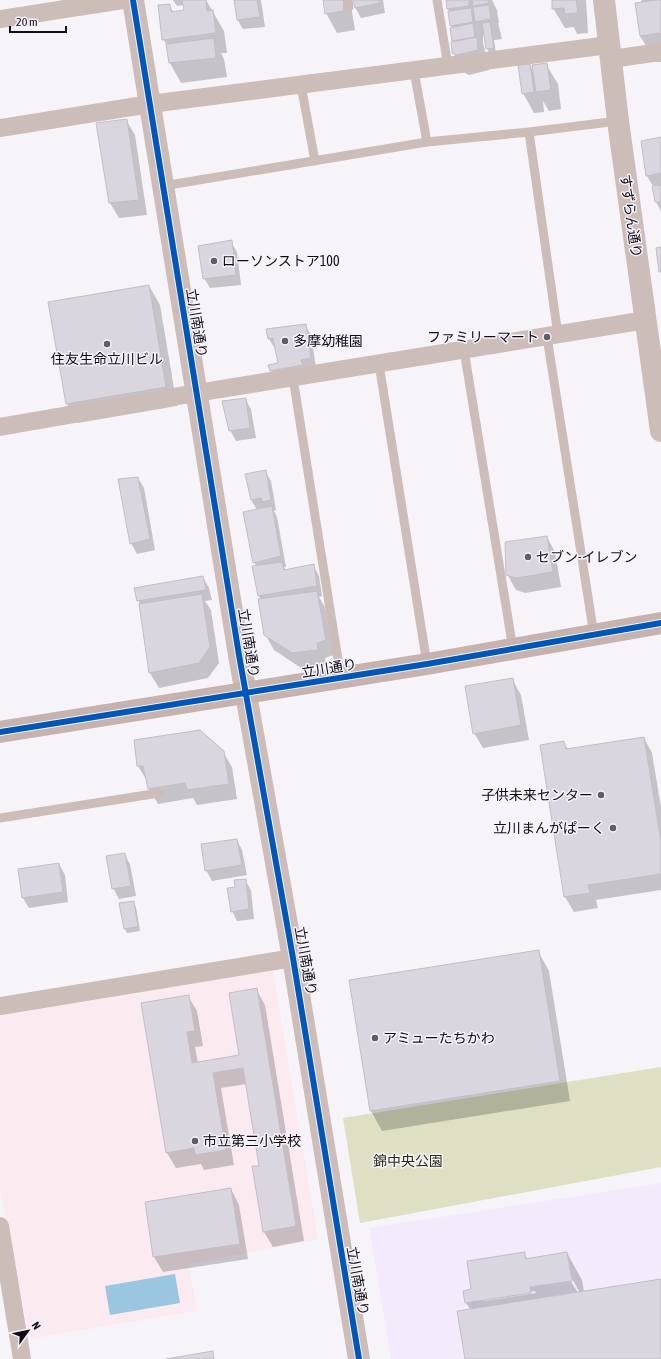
<svg xmlns="http://www.w3.org/2000/svg" width="661" height="1359" font-family="'Asap Condensed','Noto Sans JP',sans-serif">
<rect width="100%" height="100%" fill="#f7f4f9"/>
<path fill="#f3ebfb" d="M661 1183V1359H391L369 1228Z"/>
<path fill="#fbebf0" d="M273 971 318 1239 189 1264 197 1311 30 1339 0 1188V1007Z"/>
<path fill="#dedfc3" d="M661 1067V1167L360 1223 343 1118Z"/>
<path fill="#9ac6e0" d="M175 1274 180 1303 110 1315 105 1286Z"/>
<path fill="#0003" fill-rule="evenodd" d="M173 0H206L224 31 227 53H221L224 59 227 77 181 83 170 63 168 47 163 39 169 5 174 13 185 11 184 5 177 6Z
M235 0H261L265 27 243 29 237 19Z
M324 0H350L355 30 337 33 326 13Z
M354 0H383L385 13 361 18 355 7Z
M447 0H492L497 10 499 23H498L502 39 494 40 496 53 490 54 487 48 485 35H483V42L489 70 469 75 465 73 453 53 454 43 453 40 452 28 451 25 450 12 448 9Z
M553 0H586L588 33 577 34 574 27 565 28 553 8Z
M641 0H661V62H656L640 36 642 3Z
M546 64 558 84 561 109 549 111 543 101 544 112 534 113 523 93 530 65 534 74Z
M126 120 135 135 147 215 119 218 110 203 97 124Z
M661 138V211L656 202 653 186 647 176Z
M231 242 237 252 241 285 210 288 204 278Z
M149 286 160 305 177 406 78 423 67 404Z
M305 325 311 335 316 368 277 380 271 370 279 364 275 349 269 339 268 330Z
M245 399 251 409 256 438 236 441 230 430Z
M265 471 271 481 276 510 274 511 277 517 286 567H284L286 571 313 565 319 576 322 596 319 597 325 607 334 655 325 658 326 665 301 668 274 650 265 634 261 600 259 596 257 567 254 562 257 510 251 500Z
M138 478 144 488 155 550 137 554 131 543Z
M547 537 555 552 561 587 525 593 516 590 507 574Z
M203 577 209 588 212 600 205 601 211 610 219 663 208 678 159 688 150 673 140 605 135 589Z
M512 679 521 695 529 740 483 748 474 733Z
M644 738 652 753 661 807V890L596 900 598 908 574 912 565 897 564 742 568 750Z
M135 741 223 752 232 767 237 799 197 805 193 798 158 804 149 789 147 781 138 766Z
M237 840 242 850 247 875 212 881 206 870Z
M124 854 130 864 136 896 119 899 113 888Z
M59 864 65 875 68 902 29 908 23 898Z
M245 880 251 890 254 919 237 921 232 911 236 888Z
M133 902 136 907 140 931 127 933 125 929Z
M538 951 549 971 570 1101 382 1131 371 1111 350 981Z
M256 989 265 1005 304 1241 273 1247 264 1232 260 1167 247 1084 221 1088 234 1165 204 1170 201 1164 176 1168 167 1153 188 996 197 1011 203 1046 195 1047 198 1063 241 1056Z
M231 1189 239 1205 248 1259 163 1272 154 1257 146 1203Z
M524 1253 528 1260 567 1253 582 1280 584 1292 661 1280V1359H466L471 1310 466 1303 473 1290ZM571 1277 580 1293H578L569 1278ZM535 1291 536 1293 484 1301V1299Z"/>
<path fill="#dad6df" stroke="#c2bec6" d="M182 0H206L207 11 213 10 216 33 162 40 158 5 170 4 171 12 184 10Z
M234 0H257L260 17 237 20Z
M323 0H343L344 11 325 14Z
M353 0H379L380 3 355 8Z
M446 0H469V6L447 9Z
M472 0H488L489 3 473 6Z
M552 0H576L578 13 565 14 564 8 552 9Z
M657 0H661V33L640 36 635 3Z
M489 5 491 19 475 22 473 7Z
M471 8 473 22 450 26 448 11Z
M490 22 494 48 486 49 482 23Z
M473 23 475 37 452 41 450 28Z
M477 37 478 50 457 55 452 53 451 42Z
M214 38 216 58 169 63 166 44Z
M547 63 551 90 536 92 532 65Z
M530 64 534 92 522 94 518 65Z
M127 119 139 200 109 203 96 123Z
M661 137V173L646 176 641 141Z
M661 185V202H655L652 186Z
M232 240 236 275 203 279 198 246Z
M661 247V272H659L656 248Z
M149 285 166 387 66 404 48 302Z
M306 324 311 358 301 360 303 365 270 371 268 365 278 363 273 338 268 339 266 329Z
M246 398 250 428 229 431 222 401Z
M266 470 271 500 262 502 261 498 251 500 245 474Z
M138 477 150 539 130 544 118 479Z
M272 506 281 556 253 563 243 512Z
M547 536 553 572 516 578 506 575 505 542Z
M282 562 284 570 314 564 317 586 258 596 252 566Z
M203 576 206 590 137 601 134 588Z
M317 591 326 640 317 643 318 650 292 653 264 635 258 599Z
M202 594 210 647 199 663 149 673 139 604Z
M513 678 521 725 473 734 465 686Z
M200 730 224 751 229 784 187 790 185 783 148 789 143 766H137L134 740Z
M644 737 661 841V874L588 885 590 893 564 897 540 745 564 741 566 749Z
M237 839 242 865 205 871 201 844Z
M125 853 131 886 112 889 106 856Z
M59 863 63 892 22 898 18 869Z
M246 879 249 909 231 912 227 888 235 887 234 880Z
M134 901 138 927 124 929 119 903Z
M539 950 560 1081 370 1111 349 980Z
M257 988 296 1226 263 1232 252 1166H259L243 1068 213 1073 226 1150 195 1155 194 1148 166 1153 141 1003 189 995 195 1031 187 1032 192 1063 239 1055 229 993Z
M231 1188 240 1244 153 1257 145 1202Z
M525 1252V1259L567 1252 572 1281 530 1287 531 1293 465 1303 463 1291 471 1289 467 1261Z
M661 1279V1359H465L457 1311Z
M213 1351 214 1359H166Z"/>
<g fill="none" stroke-linecap="round" stroke-linejoin="round">
<path stroke="#ccbdb9" stroke-width="9" d="M348 0 349 7
M437 0 448 66
M414 71 427 142
M301 85 315 161
M529 132 558 335
M163 186 427 142 529 132 618 121
M547 337 594 635
M464 350 513 649
M379 364 427 664
M293 378 341 678
M0 818 159 793"/>
<path stroke="#ccbdb9" stroke-width="18" d="M0 19 123 0
M611 59 661 52
M0 128 150 104 609 45
M0 427 196 393 646 320
M0 1006 293 958
M0 1226 22 1359"/>
<path stroke="#ccbdb9" stroke-width="22" d="M133 0 239 655 293 958 359 1359
M604 0 618 121 661 431"/>
<path stroke="#c6b3b0" stroke-width="22" d="M0 732 427 664 661 623"/>
<defs>
<path id="cycleway" d="M133 0 239 655 293 958 359 1359
M0 732 427 664 661 623"/>
</defs>
<use href="#cycleway" stroke="#f7f3fa" stroke-width="8"/>
<use href="#cycleway" stroke="#0057b8" stroke-width="6"/>
</g>
<g fill="#625d65" stroke="#f7f3fa" stroke-width="1.5">
<circle cx="214" cy="261" r="4"/>
<circle cx="547" cy="337" r="4"/>
<circle cx="285" cy="341" r="4"/>
<circle cx="107" cy="344" r="4"/>
<circle cx="528" cy="557" r="4"/>
<circle cx="601" cy="795" r="4"/>
<circle cx="613" cy="828" r="4"/>
<circle cx="375" cy="1038" r="4"/>
<circle cx="195" cy="1141" r="4"/>
</g>
<g text-anchor="middle" dominant-baseline="central" stroke-width="3" stroke-linejoin="round" paint-order="stroke">
<g font-size="14" fill="#110b16" stroke="#f7f3fa">
<text transform="translate(631 216) rotate(82)">すずらん通り</text>
<text transform="translate(197 323) rotate(81)">立川南通り</text>
<text transform="translate(249 643) rotate(81)">立川南通り</text>
<text transform="translate(329 668) rotate(-9)">立川通り</text>
<text transform="translate(306 961) rotate(80)">立川南通り</text>
<text transform="translate(358 1281) rotate(80)">立川南通り</text>
</g>
<g font-size="14" fill="#110b16" stroke="#f7f3fa" text-anchor="start">
<text x="222" y="261">ローソンストア100</text>
<text x="539" y="337" text-anchor="end">ファミリーマート</text>
<text x="293" y="341">多摩幼稚園</text>
<text x="107" y="359" text-anchor="middle">住友生命立川ビル</text>
<text x="536" y="557">セブン-イレブン</text>
<text x="593" y="795" text-anchor="end">子供未来センター</text>
<text x="605" y="828" text-anchor="end">立川まんがぱーく</text>
<text x="383" y="1038">アミューたちかわ</text>
<text x="203" y="1141">市立第三小学校</text>
</g>
<g font-size="14" fill="#2a2b0f" stroke="#f7f3fa">
<text x="408" y="1161">錦中央公園</text>
</g>
</g>
<g transform="translate(28 1331) rotate(57)" stroke="#f7f3fa" stroke-width="3" paint-order="stroke">
<path d="M0-3L7 15L0 10L-7 15Z" fill="#110b16"/>
<text y="-6" font-size="11" font-weight="bold" text-anchor="middle" fill="#110b16">N</text>
</g>
<path d="M10 26v6h56v-6" fill="none" stroke="#110b16" stroke-width="2"/>
<text x="16" y="26" font-size="12" fill="#110b16" stroke="#f7f3fa" stroke-width="3" paint-order="stroke">20 m</text>
</svg>
